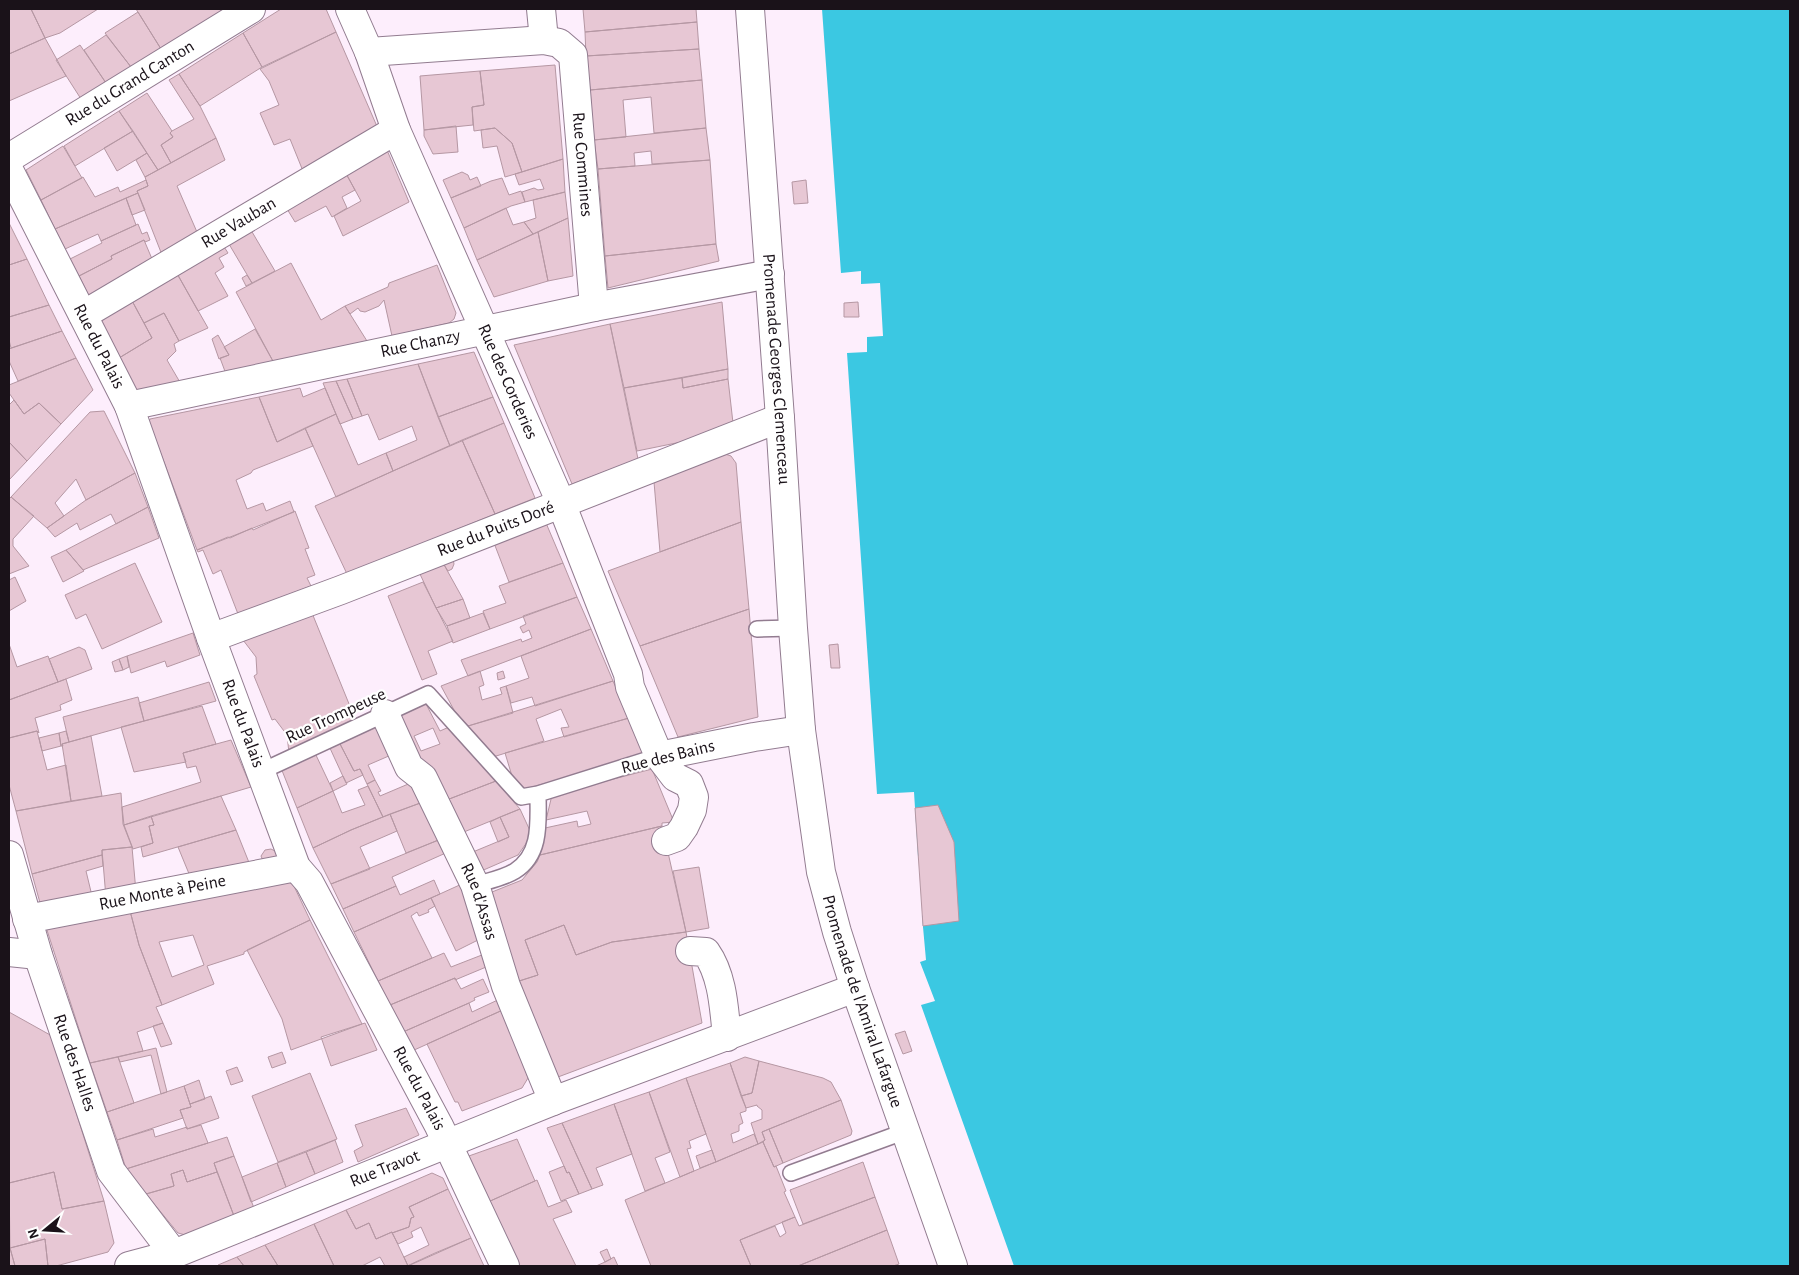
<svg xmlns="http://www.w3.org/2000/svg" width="1799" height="1275" font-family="'Alegreya Sans',sans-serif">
<rect width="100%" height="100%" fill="#fdeefc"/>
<path fill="#3bc8e2" d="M822 9H1790V1266H1014L921 1005 935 1001 920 962 926 960 922 916 931 909 923 858 918 856 914 792 877 794 847 353 867 352V337L883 336 880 283 861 284V271L841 273Z"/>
<path fill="#e7c7d4" stroke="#b597a3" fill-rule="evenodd" d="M9 9H31L45 38 9 54Z
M31 9H98L60 33 45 38Z
M136 9H219L221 11 161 49Z
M281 9H326L336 32 262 67 243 33Z
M583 9H696L697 22 585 32Z
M138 12 161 49 131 67 105 33Z
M697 22 699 49 586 56 585 32Z
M336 32 379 131 305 176 290 139 274 145 260 113 279 105 269 81 260 69Z
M243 33 262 67 200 106 179 74Z
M106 35 131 67 106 83 84 50Z
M45 38 66 76 9 101V54Z
M80 45 106 83 81 99 56 60Z
M699 49 702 80 590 90 586 56Z
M555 65 563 159 522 172 512 143 495 128 474 131 472 107 484 105 480 71Z
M480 71 484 105 472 107 473 125 424 130 420 76Z
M179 74 200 106 216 138 171 163 161 145 173 137 170 133 172 131 194 119 169 80Z
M702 80 706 128 654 133 651 97 623 100 626 137 594 140 590 90Z
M147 93 172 131 170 133 173 137 161 145 171 163 158 170 119 111Z
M119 111 133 131 75 166 64 146Z
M456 126 458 152 433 154 424 136V130Z
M495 128 512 143 522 172 505 177 497 146 483 148 481 130Z
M706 128 710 160 652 164 651 151 634 153 635 166 598 169 594 140Z
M133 131 147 153 117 171 104 148Z
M216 138 225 160 177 186 200 239 164 260 137 191 148 186 145 177Z
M384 143 409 202 343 236 334 216 361 201 343 168Z
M63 146 82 178 41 200 26 170Z
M147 153 158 170 145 177 136 160Z
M563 159 565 192 525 202 522 192 534 188 538 190 544 189 540 179 519 185 515 174Z
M710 160 716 244 605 256 598 169Z
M343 168 355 190 342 197 347 208 332 217 326 206 295 222 284 204Z
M462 172 468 175 470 180 477 177 481 186 451 198 443 180Z
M83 177 95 197 118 187 120 192 146 180 148 186 137 191 138 193 55 229 41 200Z
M502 178 509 195 521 191 525 202 511 206 464 228 451 198 491 181Z
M806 180 808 203 794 204 792 182Z
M565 192 568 218 533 234 524 222 536 218 533 200Z
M138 193 145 210 132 215 126 198Z
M126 198 136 225 101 241 98 234 65 249 55 229Z
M506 208 513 225 524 222 533 234 477 260 464 228Z
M568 218 573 276 548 281 538 232Z
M9 223 27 259 9 265Z
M138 224 142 234 147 232 150 240 145 242 144 240 111 256 112 259 79 276 70 259 102 243 101 241Z
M248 225 275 271 252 283 226 239Z
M538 232 548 281 494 297 477 260Z
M144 240 155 266 89 296 79 276 112 259 111 256Z
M221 242 228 253 219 258 224 267 215 273 228 296 198 311 175 270Z
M716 244 719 261 608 288 605 256Z
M27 259 49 305 9 317V265Z
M291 263 321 320 345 306 367 341 274 363 236 292Z
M437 265 456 313 454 319 449 323 392 336 384 300 379 306 365 312 360 311 358 308 350 314 345 306 388 287 389 283Z
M175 270 208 328 179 341 164 313 144 323 130 297Z
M247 275 252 283 246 286 242 278Z
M130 297 152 338 119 358 97 317Z
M722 302 728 369 624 388 610 324Z
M858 302 859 317H844V303Z
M49 305 62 331 11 348 9 340V317Z
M164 313 179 341 174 344 176 351 167 360 181 384 137 394 119 358 152 338 144 323Z
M610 324 638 459 572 484 514 345Z
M255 329 274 363 226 374 220 358 229 355 224 347Z
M62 331 76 358 18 381 9 361V349Z
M218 335 229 355 219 359 212 339Z
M474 352 493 397 438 417 418 364Z
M76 358 93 390 61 424 39 403 24 414 9 393V385Z
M418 364 450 446 393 471 386 453 417 440 412 426 379 440 368 414 362 416 347 379Z
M728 369V379L683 388 682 378Z
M682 378 683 388 728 379 733 423 686 441 637 451 624 388Z
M347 379 362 416 353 419 336 381Z
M336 381 353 419 340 424 323 383Z
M300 388 303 397 325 388 336 414 277 442 259 397Z
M259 397 277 442 305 428 313 446 253 470 251 473 236 480 247 509 263 503 266 511 290 501 294 512 197 550 149 422 150 419Z
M493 397 504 423 450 446 438 417Z
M14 400 24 414 39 403 61 424 27 461 9 442V405Z
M104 411 135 473 86 500 76 479 55 503 64 516 47 528 11 497 90 412Z
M336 414 358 465 386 453 393 471 336 497 305 428Z
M504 423 535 498 495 514 462 440Z
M462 440 495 514 347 574 315 506Z
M9 442 27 461 9 480Z
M725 454 731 456 736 463 741 522 660 552 654 482Z
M135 473 148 507 116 524 111 514 80 530 77 523 55 537 47 528 86 500Z
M11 497 34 516 13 539V546L29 566 9 574V499Z
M148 507 159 538 83 570 66 550Z
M295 511 309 548 305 549 315 575 307 578 311 586 238 614 221 570 213 574 203 550 198 552 197 550 228 537 230 538 252 528 253 530Z
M741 522 749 609 640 646 608 571Z
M546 523 563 563 509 582 494 543Z
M66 550 84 571 63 582 51 557Z
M453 559 454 564 452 569 448 571 443 563Z
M135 563 162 622 102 649 86 614 76 619 65 595Z
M443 563 463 599 436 608 419 572Z
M563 563 577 597 490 629 483 611 506 603 499 586Z
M15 577 26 601 9 611V580Z
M423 582 453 641 428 651 437 674 422 680 388 596Z
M577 597 591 629 468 676 461 660 521 639 522 642 532 638 529 630 523 633 520 627 526 624 523 616Z
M463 599 470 618 447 626 436 608Z
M749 609 758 717 678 737 640 646Z
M312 613 356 721 289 753 287 735 275 719 272 720 254 676 257 674 256 657 243 640Z
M483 613 490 629 453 643 447 626Z
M591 629 613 681 535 706 532 697 511 703 506 686 529 678 521 656Z
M193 633 200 655 167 667 165 661 131 673 127 656Z
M9 644 17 667 48 656 58 682 9 700Z
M838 644 840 668H831L829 645Z
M79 647 85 650 92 669 58 682 49 659Z
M127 656 129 667 123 670 119 659Z
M119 659 123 670 115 672 112 662Z
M480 671 484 685 479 687 482 700 502 694 500 688 506 686 513 713 468 726 454 710 441 686Z
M503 671 505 678 498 680 497 673Z
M66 679 72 700 60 705 61 710 35 718 39 733 37 731 9 738V700Z
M613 681 629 718 564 737 561 728 569 727 561 709 536 719 544 741 493 757 468 726Z
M209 682 216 701 144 721 139 703Z
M138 697 144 721 69 742 63 717Z
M425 702 440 731 449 727 496 781 444 801 423 760 413 764 392 717ZM433 728 440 744 421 751 414 736Z
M202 706 216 744 183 753 186 762 134 772 121 727Z
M629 718 645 756 521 790 510 777 512 776 505 753Z
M383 721 398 752 368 765 375 780 367 784 360 769 354 771 339 742Z
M37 731 47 770 66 765 71 801 16 811 9 785V738Z
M66 731 69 742 62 744 63 746H61L59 733Z
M59 733 61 746 42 751 39 738Z
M91 736 102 796 71 801 62 744Z
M231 740 251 787 124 825 122 807 201 782 196 766 187 768 183 753Z
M339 742 354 771 360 769 363 775 346 783 329 746Z
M315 753 333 791 297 808 281 768Z
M652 769 674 822 662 823V826L540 855 545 828 577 821 578 827 591 824 587 811 546 820 552 795Z
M343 776 347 784 333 791 330 783Z
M375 780 381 791 378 792 380 796 413 782 423 802 383 817 367 784Z
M496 781 520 809 459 834 444 801Z
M368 786 383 817 351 830 313 848 297 808 333 791 342 813 365 805 358 790Z
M121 793 123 824 132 847 102 850V855L32 874 16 811Z
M221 796 236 830 143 857 141 847 153 843 149 826 154 825 151 816Z
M423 802 441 839 406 853 390 814Z
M938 805 954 842 959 921 923 926 915 808Z
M520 809 532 835 518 855 479 872 468 854 509 837 500 817Z
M390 814 397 831 360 847 370 869 331 884 313 848 351 830Z
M151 816 154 825 149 826 153 843 133 849 124 825Z
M500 817 509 837 498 842 490 822Z
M662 826 686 932 612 942 576 955 564 925 525 940 538 975 516 982 490 897 492 892 522 880 537 862 540 855Z
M236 830 252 870 192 881 178 847Z
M441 839 448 852 392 877 396 886 343 909 331 884Z
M132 847 136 892 106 898 102 850Z
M271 849 277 852 280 859 264 863 261 856 265 850Z
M102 855 103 866 86 871 93 900 42 910 32 874Z
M699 867 709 928 686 932 673 871Z
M281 879 293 884 310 920 244 952V954L207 966 214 984 162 1005 139 945 129 907ZM193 935 204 965 172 977 159 942Z
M434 880 440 894 354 932 343 909 396 886 400 895Z
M464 883 482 938 456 951 431 898Z
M431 898 435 906 428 910 429 912 419 916 417 912 411 916 432 958 378 981 354 932Z
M129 907 139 945 162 1005 156 1007 163 1023 137 1032 143 1051 90 1063 45 924Z
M310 920 362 1024 291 1050 282 1019 247 950Z
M564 925 576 955 612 942 686 932 702 1023 558 1077 516 982 538 975 525 940Z
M444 953 451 967 487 953 491 965 455 980V978L390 1005 378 981Z
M455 978 461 989 483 979 489 992 474 998 475 1000 469 1003 403 1032 390 1005Z
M502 998 505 1009 412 1051 403 1032 469 1003 472 1012Z
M505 1009 528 1078 522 1088 462 1111 458 1102H455L427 1044Z
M9 1012 52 1036 104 1201 62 1209 54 1172 9 1183Z
M163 1023 172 1044 161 1047 153 1026Z
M365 1023 377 1050 331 1066 321 1037Z
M905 1031 912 1051 903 1054 895 1034Z
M156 1048 167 1092 161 1094 151 1055 120 1062 118 1057Z
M282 1052 286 1063 272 1068 268 1057Z
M118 1057 134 1103 107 1112 90 1063Z
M745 1057 759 1061 752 1093 741 1096 730 1063Z
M759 1061 823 1078 831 1082 841 1100 762 1132 765 1140 758 1144 751 1123 762 1119V1110L757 1106V1105L746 1108 741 1096 752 1093Z
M730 1063 746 1108V1111L740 1113 743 1123 739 1125V1131L731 1134 733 1143 754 1134 758 1144 716 1162 686 1078Z
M237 1067 243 1081 231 1085 226 1071Z
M310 1073 337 1139 278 1162 252 1096Z
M686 1078 706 1134 689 1141 691 1148 687 1149 694 1171 680 1177 649 1092Z
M199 1080 205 1099 190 1104 184 1086Z
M184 1086 191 1107 180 1110 183 1118 117 1140 107 1112Z
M649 1092 670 1152 655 1158 665 1183 645 1191 614 1104Z
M211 1096 219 1118 187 1129 180 1110 191 1107 190 1104Z
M841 1100 852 1131 851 1135 783 1163 769 1129Z
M614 1104 632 1154 596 1168 603 1185 592 1189 562 1123Z
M406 1108 419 1135 358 1162 354 1151 363 1146 355 1125Z
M562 1123 592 1189 579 1194 569 1172 567 1173 547 1128Z
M201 1125 208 1143 126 1169 117 1140 153 1129 155 1137 187 1127V1129Z
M769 1129 783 1163 774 1167 763 1142 765 1140 762 1132Z
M227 1137 234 1156 214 1163 217 1172 187 1182 183 1170 171 1174 174 1186 146 1194 126 1169Z
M517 1139 535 1181 488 1202 466 1157Z
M335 1140 343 1162 315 1174 306 1152Z
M763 1142 774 1167 776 1166 786 1191 784 1192 795 1217 740 1240 751 1266H651L625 1200Z
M712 1150 716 1162 700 1168 696 1156Z
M306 1152 315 1174 286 1187 277 1163Z
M234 1156 254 1208 234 1216 214 1163Z
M863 1162 875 1197 803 1224 790 1190Z
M277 1163 286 1187 251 1202 242 1177Z
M564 1166 567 1173 569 1172 579 1194 561 1201 549 1172Z
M183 1170 187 1182 217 1172 234 1216 189 1236 178 1233 146 1194 174 1186 171 1174Z
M54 1172 62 1209 104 1201 114 1243 108 1252 56 1266H48L45 1239 10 1248 9 1183Z
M432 1173 443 1178 448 1189 409 1207 414 1217 411 1218 409 1227 392 1233V1232L376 1239 369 1223 356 1229 346 1210Z
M537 1180 548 1207 566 1200 572 1212 553 1219 576 1266H519L488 1202Z
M448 1189 471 1238 408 1266 404 1257 429 1245 421 1227 411 1232 413 1237 398 1244 392 1233 409 1227 411 1218 414 1217 409 1207Z
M875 1197 887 1230 798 1266H751L740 1240 775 1226 780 1237 786 1233 782 1222 795 1217 799 1226Z
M346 1210 356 1229 369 1223 376 1239 392 1232 408 1266H385L380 1257 362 1266H334L314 1224Z
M314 1224 334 1266H278L265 1245Z
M887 1230 899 1264 893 1266H798Z
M471 1238 484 1266H407L435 1253Z
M45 1239 48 1266H15L10 1248Z
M9 1244 10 1248 15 1266H9Z
M265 1245 278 1266H244L237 1257Z
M607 1249 611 1259 605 1262 600 1252Z
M237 1257 244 1266H218V1265Z
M614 1257 618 1266H596L605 1262Z"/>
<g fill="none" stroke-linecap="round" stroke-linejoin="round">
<defs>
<path id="service" d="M757 629 793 628
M260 772 428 694 521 797 538 794 659 756
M475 885C488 881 504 878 515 871 542 854 538 821 538 794
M791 1173 906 1131"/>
<g id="minor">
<path id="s1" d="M350 9 369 52 396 130 561 503 628 674 630 687 659 756 675 777 689 784 694 797 692 810 684 827 677 837 666 841"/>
<path d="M541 9 544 40"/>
<path id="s2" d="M369 52 544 40 559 43 573 55 594 307"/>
<path id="s3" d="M9 158 251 9"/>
<path id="s4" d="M9 170 129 406 211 638 296 867 309 882 439 1126 505 1266"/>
<path id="s5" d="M83 315 396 130"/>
<path id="s6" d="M129 406 594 307 770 274"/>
<path id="s7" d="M211 638 341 590 780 418"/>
<path id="s8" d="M385 714 409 767 423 778 475 885 506 986 553 1101"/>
<path d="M659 756 754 737 801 730"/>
<path id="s9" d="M9 855 38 955 111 1171 174 1254"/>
<path id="s10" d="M27 919 296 867"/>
<path d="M690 951 706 952C723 976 724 1009 727 1037"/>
<path d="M9 952 38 955"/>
<path id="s11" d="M129 1266 174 1254 553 1101 855 988"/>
</g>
<g id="tertiary">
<path id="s12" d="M750 9 780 418 793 628 801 730 821 872 837 932 855 988 953 1266"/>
</g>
</defs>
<use href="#service" stroke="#927c90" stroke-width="18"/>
<use href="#minor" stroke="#927c90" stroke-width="30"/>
<use href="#tertiary" stroke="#927c90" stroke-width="30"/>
<use href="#service" stroke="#fff" stroke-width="15"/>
<use href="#minor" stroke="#fff" stroke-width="28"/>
<use href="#tertiary" stroke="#fff" stroke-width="28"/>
</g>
<g text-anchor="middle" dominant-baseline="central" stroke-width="4.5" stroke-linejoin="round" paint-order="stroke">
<g font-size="18" fill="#1a1219" stroke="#fff">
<text stroke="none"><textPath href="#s3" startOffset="142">Rue du Grand Canton</textPath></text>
<text stroke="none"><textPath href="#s2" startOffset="319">Rue Commines</textPath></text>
<text stroke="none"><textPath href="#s5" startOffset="181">Rue Vauban</textPath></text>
<text stroke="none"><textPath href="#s6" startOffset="298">Rue Chanzy</textPath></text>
<text stroke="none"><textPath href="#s4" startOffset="198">Rue du Palais</textPath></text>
<text stroke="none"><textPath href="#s12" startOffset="361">Promenade Georges Clemenceau</textPath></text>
<text stroke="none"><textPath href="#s1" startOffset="405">Rue des Corderies</textPath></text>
<text stroke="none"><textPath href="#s7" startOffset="305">Rue du Puits Doré</textPath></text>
<text transform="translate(336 716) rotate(-25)">Rue Trompeuse</text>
<text stroke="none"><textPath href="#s4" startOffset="602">Rue du Palais</textPath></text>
<text transform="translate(668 757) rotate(-14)">Rue des Bains</text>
<text stroke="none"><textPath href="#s10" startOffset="138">Rue Monte à Peine</textPath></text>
<text stroke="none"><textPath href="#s8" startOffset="212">Rue d'Assas</textPath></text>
<text stroke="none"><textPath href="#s12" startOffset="1002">Promenade de l'Amiral Lafargue</textPath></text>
<text stroke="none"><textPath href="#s9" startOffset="218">Rue des Halles</textPath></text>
<text stroke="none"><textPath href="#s4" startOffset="1009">Rue du Palais</textPath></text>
<text stroke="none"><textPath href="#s11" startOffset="274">Rue Travot</textPath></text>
</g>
</g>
<rect width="1799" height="1275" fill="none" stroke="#1a1219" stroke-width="20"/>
<g transform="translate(45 1230) rotate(252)" stroke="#ffffff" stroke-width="4" paint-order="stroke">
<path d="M0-4L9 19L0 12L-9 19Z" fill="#1a1219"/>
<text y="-8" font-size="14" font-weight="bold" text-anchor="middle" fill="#1a1219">N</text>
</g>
</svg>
